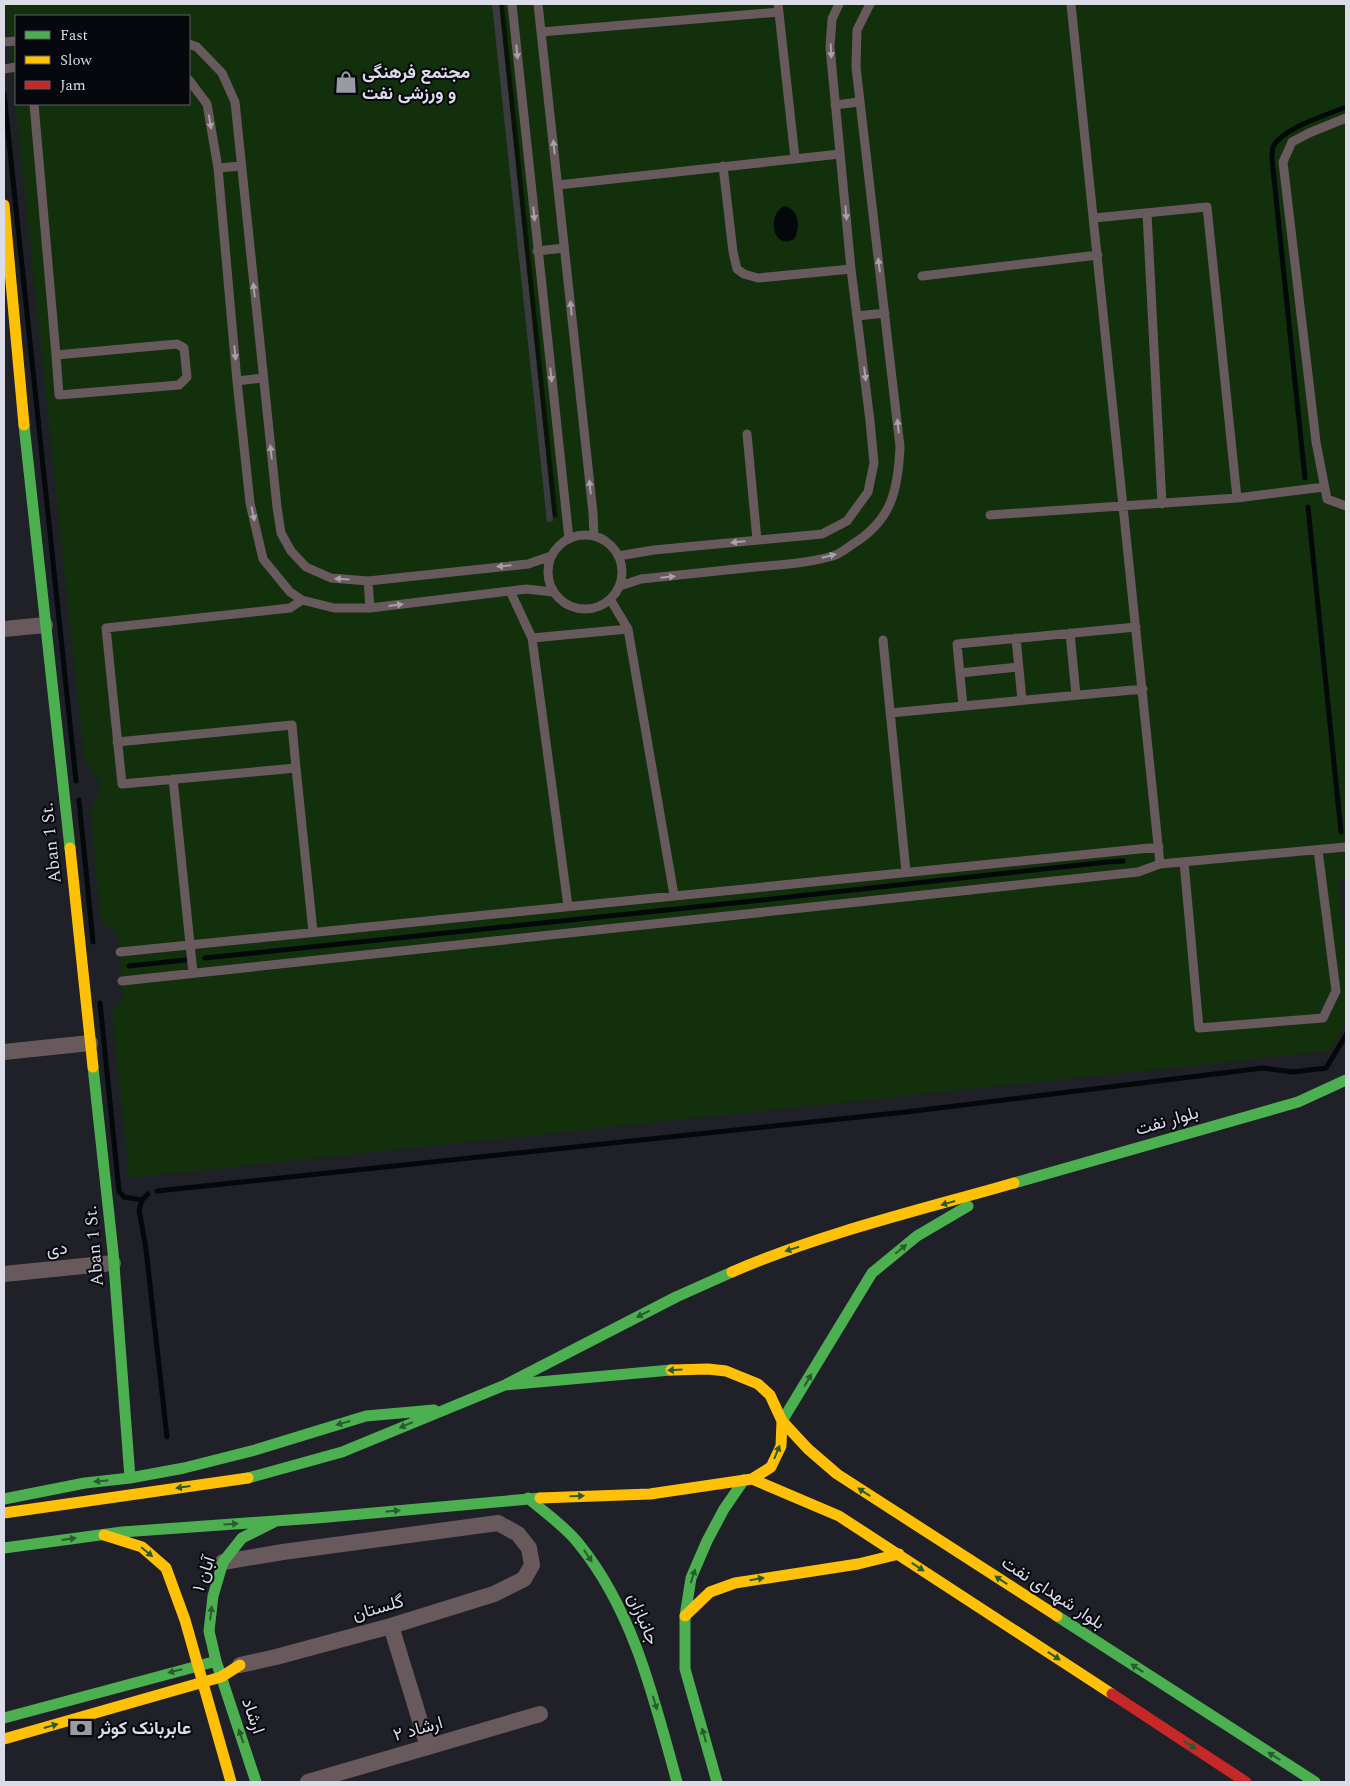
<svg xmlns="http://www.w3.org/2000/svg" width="1350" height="1786" font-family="Spectral,Vazirmatn,serif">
<defs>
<filter id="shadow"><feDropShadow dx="4.5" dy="-4.5" stdDeviation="0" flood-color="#0009"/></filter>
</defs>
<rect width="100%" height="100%" fill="#1f2028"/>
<path fill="#12300c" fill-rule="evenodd" d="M5 4H1346V878L1339 879 1346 958V1023L1330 1051 129 1178 112 1012 123 998 118 934 101 922 90 810 99 792 98 779 84 759ZM16 16H189V104H16Z"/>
<path fill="#03090a" d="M784 206C799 209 801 227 794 239 773 251 766 215 784 206Z"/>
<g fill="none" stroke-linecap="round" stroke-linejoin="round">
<path stroke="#03090a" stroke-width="5" d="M4 94 76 781
M1305 478 1272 159C1272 156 1272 151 1273 147 1282 128 1327 115 1346 107
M1308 507 1341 832
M79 800 93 942
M205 958 743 902 1107 862 1123 861
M129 966 185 960
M100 1003 119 1191 124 1197 142 1200
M157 1191 906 1112 1263 1068 1293 1072 1326 1068 1346 1035
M148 1194 142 1200 139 1210 146 1249 167 1437"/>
</g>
<path fill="#3d3b43" filter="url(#shadow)" d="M492 4H499L553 521 547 522Z"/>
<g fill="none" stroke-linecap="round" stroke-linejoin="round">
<path stroke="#68595d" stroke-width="9" d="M512 4 569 539
M538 4 593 513 594 536
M778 4 795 158
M1071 4 1160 864
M541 32 779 12
M4 42 16 41
M189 44 197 47 222 73 235 102 277 507 281 533 291 551 306 567 331 578 368 581 528 564 551 556
M4 69 16 67
M189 80 207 104 218 168 237 381 250 503 263 559 290 592 302 600 334 608H370L526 589 553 592
M34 104 56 355 59 395 179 385 187 377 184 348 177 344 56 355
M835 105 859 102
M1346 118 1309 133 1292 142 1283 162 1316 442 1327 499 1346 506
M723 166 733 252 737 269 744 274 758 278 851 269
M218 168 241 166
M558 185 840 154
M1147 213 1162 504
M1094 218 1207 207 1237 498
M537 251 564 248
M922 276 1098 255
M857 316 885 313
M237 381 263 378
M747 434 757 540
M990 515 1237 498 1324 487
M548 572a37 37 0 1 1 74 0a37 37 0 1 1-74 0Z
M618 556 654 550 822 534 847 521 868 492 874 463 870 421 851 269 830 47 832 19 839 4
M368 581 370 608
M620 586 641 579C679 575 717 571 755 567 781 565 808 563 833 556 840 554 847 548 853 544 892 520 898 490 900 447L856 67 857 30 870 4
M510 591 532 638 568 906
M610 599 628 629 674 895
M1070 633 1076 695
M532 638 628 629
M1016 638 1022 700
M883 640 906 872
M960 673 1019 667
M963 706 957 644 1136 627
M890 713 1143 689
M117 742 292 725 296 768 122 784 106 628 290 608 302 600
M296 768 313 932
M173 779 193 973
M1184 862 1199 1028 1323 1018 1336 991 1318 850
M120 952 1159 847
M122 981 1138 872 1160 864 1346 847"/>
<path stroke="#68595d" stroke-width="16" d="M4 629 45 625
M4 1052 90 1043
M4 1274 113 1263
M223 1562 283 1552 498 1523 518 1534 529 1548 532 1565 524 1579 494 1594 391 1626 276 1657 240 1665
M391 1626 428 1747
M308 1782 540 1714"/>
<path stroke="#4caf50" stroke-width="11" d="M24 425 70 848
M93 1067 113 1252 130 1478
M1014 1183 1298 1102 1346 1080
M507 1384 676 1297 732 1272
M782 1421 872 1273 917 1236 968 1206
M248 1478 342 1452 505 1385 671 1370
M528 1498C545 1513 565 1526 579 1544 634 1612 654 1699 677 1782
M4 1499 85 1483 130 1478 184 1468 255 1450 366 1416 434 1410
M4 1548 122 1532 317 1518 540 1498
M1057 1616 1315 1782
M4 1718 213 1662
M256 1782 216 1661 209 1631 213 1596 223 1562 242 1538 274 1522
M717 1782 685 1669V1616L691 1578 707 1541 724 1509 744 1480"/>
<path stroke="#ffc107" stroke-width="11" d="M4 205 24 425
M70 848 93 1067
M732 1272C822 1233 920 1210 1014 1183
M782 1421 808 1449 837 1474 1057 1616
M752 1479 839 1516 1112 1694
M540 1498 650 1494 752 1479 771 1467 781 1446 782 1421 770 1395 758 1384 726 1371 708 1369 671 1370
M4 1513 248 1478
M104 1535 142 1547 166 1568 185 1620 231 1782
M685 1616 710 1592 735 1583 858 1564 899 1554
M4 1739 221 1677 240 1665"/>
<path stroke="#c62828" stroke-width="11" d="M1112 1694 1246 1782"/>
</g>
<defs><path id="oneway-solid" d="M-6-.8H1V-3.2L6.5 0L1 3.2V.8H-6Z" transform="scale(1.25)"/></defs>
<g fill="#a7a1a9">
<use href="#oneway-solid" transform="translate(831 51) rotate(87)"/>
<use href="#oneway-solid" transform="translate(517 52) rotate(84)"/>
<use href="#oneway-solid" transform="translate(210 122) rotate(80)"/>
<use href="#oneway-solid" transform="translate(554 147) rotate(-96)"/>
<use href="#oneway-solid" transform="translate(846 213) rotate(85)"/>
<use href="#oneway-solid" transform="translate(534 214) rotate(84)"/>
<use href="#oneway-solid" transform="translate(879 265) rotate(-97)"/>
<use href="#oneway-solid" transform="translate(254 290) rotate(-96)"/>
<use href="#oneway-solid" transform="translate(571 308) rotate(-96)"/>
<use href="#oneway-solid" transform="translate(235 353) rotate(85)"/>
<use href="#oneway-solid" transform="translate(865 374) rotate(83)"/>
<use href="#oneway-solid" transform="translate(551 375) rotate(84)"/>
<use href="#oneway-solid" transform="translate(898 426) rotate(-96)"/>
<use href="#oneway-solid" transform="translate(271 452) rotate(-96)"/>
<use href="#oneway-solid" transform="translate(590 487) rotate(-96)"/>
<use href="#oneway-solid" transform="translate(253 514) rotate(78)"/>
<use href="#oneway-solid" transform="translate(738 542) rotate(175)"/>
<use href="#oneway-solid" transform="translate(829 556) rotate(-14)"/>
<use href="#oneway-solid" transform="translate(504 566) rotate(174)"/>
<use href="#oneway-solid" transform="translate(668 577) rotate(-6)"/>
<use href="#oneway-solid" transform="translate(342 579) rotate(-176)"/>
<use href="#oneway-solid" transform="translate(396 605) rotate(-7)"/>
</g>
<g fill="#2a5b2f">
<use href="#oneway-solid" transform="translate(948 1203) rotate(164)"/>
<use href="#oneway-solid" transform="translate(792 1249) rotate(162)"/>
<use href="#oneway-solid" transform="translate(901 1249) rotate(-40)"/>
<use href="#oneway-solid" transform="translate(643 1314) rotate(153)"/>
<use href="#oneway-solid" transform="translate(675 1370) rotate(177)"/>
<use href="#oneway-solid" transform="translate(808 1380) rotate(-60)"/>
<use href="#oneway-solid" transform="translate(343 1423) rotate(164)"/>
<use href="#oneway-solid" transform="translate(406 1425) rotate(157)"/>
<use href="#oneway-solid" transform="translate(777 1452) rotate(-68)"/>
<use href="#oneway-solid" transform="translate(101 1481) rotate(174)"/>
<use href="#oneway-solid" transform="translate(183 1487) rotate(172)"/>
<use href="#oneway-solid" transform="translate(864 1492) rotate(-147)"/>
<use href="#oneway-solid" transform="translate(577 1496) rotate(-2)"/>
<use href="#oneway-solid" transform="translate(393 1511) rotate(-6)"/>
<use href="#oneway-solid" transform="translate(231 1524) rotate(-4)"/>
<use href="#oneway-solid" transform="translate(69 1539) rotate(-8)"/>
<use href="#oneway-solid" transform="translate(147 1552) rotate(40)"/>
<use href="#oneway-solid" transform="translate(588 1556) rotate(56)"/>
<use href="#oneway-solid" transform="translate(918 1567) rotate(33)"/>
<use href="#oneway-solid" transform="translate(693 1576) rotate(-72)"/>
<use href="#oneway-solid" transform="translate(757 1579) rotate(-9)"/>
<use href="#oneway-solid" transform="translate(1001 1580) rotate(-147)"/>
<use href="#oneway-solid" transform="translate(211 1613) rotate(-83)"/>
<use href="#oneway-solid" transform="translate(1054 1656) rotate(33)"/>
<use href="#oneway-solid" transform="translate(1137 1668) rotate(-147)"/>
<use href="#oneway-solid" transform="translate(175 1671) rotate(166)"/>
<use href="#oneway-solid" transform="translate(655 1703) rotate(73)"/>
<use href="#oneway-solid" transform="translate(51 1726) rotate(-16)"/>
<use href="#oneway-solid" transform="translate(704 1735) rotate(-106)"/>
<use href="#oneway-solid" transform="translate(241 1736) rotate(-109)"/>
<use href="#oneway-solid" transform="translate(1190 1745) rotate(33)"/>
<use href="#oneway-solid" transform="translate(1274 1756) rotate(-148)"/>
</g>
<defs>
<symbol id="shop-bare" viewBox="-9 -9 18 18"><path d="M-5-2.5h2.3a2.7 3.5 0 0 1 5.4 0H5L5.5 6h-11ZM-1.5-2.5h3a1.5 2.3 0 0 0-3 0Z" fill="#999aa4" stroke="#07070e" stroke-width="2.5" paint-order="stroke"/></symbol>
<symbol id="bank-bare" viewBox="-9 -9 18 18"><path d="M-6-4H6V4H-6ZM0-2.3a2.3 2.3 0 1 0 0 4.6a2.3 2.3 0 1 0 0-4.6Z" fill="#999aa4" stroke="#07070e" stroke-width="2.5" paint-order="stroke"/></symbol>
</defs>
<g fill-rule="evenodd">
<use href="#shop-bare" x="330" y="66" width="32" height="32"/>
<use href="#bank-bare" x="65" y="1712" width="32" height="32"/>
</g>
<g text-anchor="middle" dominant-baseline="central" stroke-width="4" stroke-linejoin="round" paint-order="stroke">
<g font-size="18" font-weight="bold" fill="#dbdce7" stroke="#07070e" text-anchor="start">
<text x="362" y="72">مجتمع فرهنگى<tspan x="362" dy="21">و ورزشى نفت</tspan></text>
<text x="98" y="1728">عابربانک کوثر</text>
</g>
<g font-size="18" fill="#dbdce7" stroke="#07070e">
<text transform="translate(51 843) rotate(-96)">Aban 1 St.</text>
<text transform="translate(1167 1121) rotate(-16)">بلوار نفت</text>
<text transform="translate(94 1246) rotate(-95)">Aban 1 St.</text>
<text transform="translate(57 1249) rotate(-6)">دی</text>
<text transform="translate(204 1574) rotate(-71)">آبان ۱</text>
<text transform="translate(1053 1593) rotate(33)">بلوار شهدای نفت</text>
<text transform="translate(378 1608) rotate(-16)">گلستان</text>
<text transform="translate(643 1619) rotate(67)">جانبازان</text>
<text transform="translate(253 1716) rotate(71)">ارشاد</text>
<text transform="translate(418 1729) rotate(-16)">ارشاد ۲</text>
</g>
</g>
<rect width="1350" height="1786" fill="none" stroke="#dbdce7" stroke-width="10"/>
<rect x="15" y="15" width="175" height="90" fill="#07070e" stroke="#5c5c65"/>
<rect x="25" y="31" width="25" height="8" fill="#4caf50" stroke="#5c5c65"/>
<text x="60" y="40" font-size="15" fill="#dbdce7">Fast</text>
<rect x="25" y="56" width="25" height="8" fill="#ffc107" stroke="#5c5c65"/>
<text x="60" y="65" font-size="15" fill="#dbdce7">Slow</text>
<rect x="25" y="81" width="25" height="8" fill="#c62828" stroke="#5c5c65"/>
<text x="60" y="90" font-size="15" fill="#dbdce7">Jam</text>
</svg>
